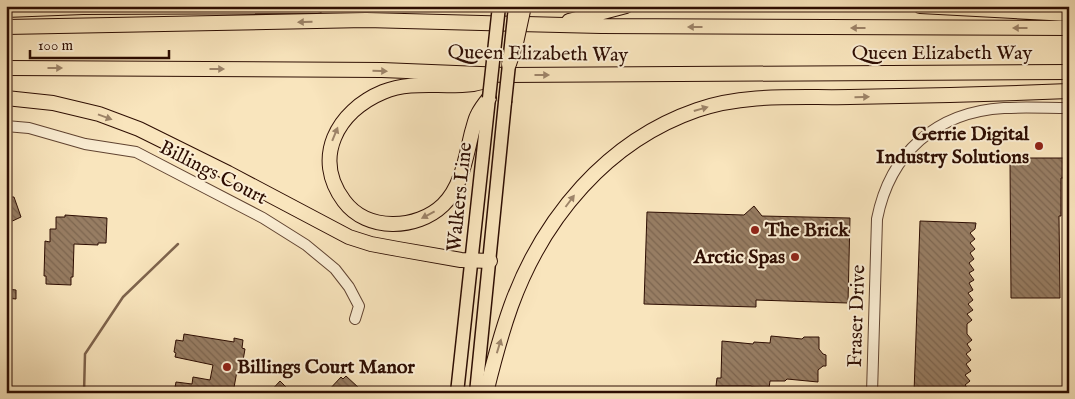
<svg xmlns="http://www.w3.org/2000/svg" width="1075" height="399" font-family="'IM FELL English',serif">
<defs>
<pattern id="building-back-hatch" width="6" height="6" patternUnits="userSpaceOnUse" patternTransform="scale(1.25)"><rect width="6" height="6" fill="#977d63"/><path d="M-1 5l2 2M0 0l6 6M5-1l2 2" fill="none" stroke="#7c654f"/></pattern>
</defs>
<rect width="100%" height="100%" fill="#f9e5bd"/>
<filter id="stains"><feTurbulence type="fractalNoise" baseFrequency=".004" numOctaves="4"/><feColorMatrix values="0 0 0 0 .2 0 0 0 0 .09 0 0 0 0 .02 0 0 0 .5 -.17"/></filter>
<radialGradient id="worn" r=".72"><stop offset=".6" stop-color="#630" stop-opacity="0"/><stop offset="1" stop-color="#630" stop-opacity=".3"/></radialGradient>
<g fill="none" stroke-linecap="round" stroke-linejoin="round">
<path stroke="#7e634c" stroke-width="2.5" d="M84 393 85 354 123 297 178 244"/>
</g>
<path fill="url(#building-back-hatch)" stroke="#2d0d02" d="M1014 158H1068V178H1061V216H1059L1060 298H1011L1010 162Z
M6 185 12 197H14L21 217 6 224Z
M754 206 762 216 850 218 848 303 756 300V307L644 304 647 212 744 215Z
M65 215 107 218 106 243H98V245L74 244 73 277H71V285L46 284V276H44L45 241 50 242V229H56V217H65Z
M920 221 976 223 975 229 970 233 975 239 970 243 975 249 970 253 974 259 969 263 974 270 969 273 974 280 969 283 973 290 968 293 973 300 968 304 973 310 967 314 972 320 967 324V334L972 340 967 344 971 350 966 354 971 360 966 364 971 371 965 375 970 381 965 385 971 393H914Z
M7 289 16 290V299L6 298Z
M184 334 234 342V338L243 340 242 348 245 349 241 372 237 371 233 393H174L176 382 192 384 193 377 210 380 213 365 175 357 176 353 174 352 176 340 183 341Z
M771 336 802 339 804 337H819V349L823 354 826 355V366H823L818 370V382L787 379 785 381H770L769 388 753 387 751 386H716L717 378H721L722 341 753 344 754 342 770 343Z
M346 376 359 388 355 393H326L341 377 343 379Z
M280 381 292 393H269Z"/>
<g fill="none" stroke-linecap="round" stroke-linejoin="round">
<defs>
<path id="minor" d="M6 126 29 128 85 144 136 152 263 218 306 245 335 269 349 287 359 306 355 319
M872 393 877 219C890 153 936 112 1004 108 1025 107 1047 108 1069 108"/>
<path id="major" d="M514 17 515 6
M457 393 489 98
M476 393 505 102"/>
<path id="highway" d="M920 6 1069 14
M6 10 83 7 317 6
M569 21 626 6
M6 27 366 20 601 26 1069 28
M6 68 382 70 505 75 1069 72
M6 98 53 103 99 114 139 129 228 173 349 237 371 244 398 249 461 260 490 261
M489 98C485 103 481 108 478 114 475 119 474 126 472 132 466 156 462 187 443 205 417 230 367 232 344 201 312 158 337 111 383 92 412 80 442 88 473 84 479 83 485 81 491 79
M486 393C493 364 501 334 511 306 543 218 607 141 697 110 745 93 800 98 850 97 923 96 996 94 1069 91"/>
</defs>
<use href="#minor" stroke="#604331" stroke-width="12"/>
<use href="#major" stroke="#2d0d02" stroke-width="15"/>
<use href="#highway" stroke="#2d0d02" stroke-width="16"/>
<use href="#minor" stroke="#fbeed4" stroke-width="10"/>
<use href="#major" stroke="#f9e5bd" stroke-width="12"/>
<use href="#highway" stroke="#f9e5bd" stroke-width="14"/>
<defs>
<path id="major-bridge" d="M489 98 499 6
M505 102 514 17"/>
<path id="highway-bridge" d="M509 64 516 43 524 6"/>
</defs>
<use href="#major-bridge" stroke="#2d0d02" stroke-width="15" stroke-linecap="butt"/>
<use href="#highway-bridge" stroke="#2d0d02" stroke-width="16" stroke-linecap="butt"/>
<use href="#major-bridge" stroke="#f9e5bd" stroke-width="12"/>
<use href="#highway-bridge" stroke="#f9e5bd" stroke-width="14"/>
</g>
<defs><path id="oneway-solid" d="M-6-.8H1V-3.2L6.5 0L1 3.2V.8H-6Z" transform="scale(1.25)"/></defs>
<g fill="#9d8469">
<use href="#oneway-solid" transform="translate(305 22) rotate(179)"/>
<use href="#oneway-solid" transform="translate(695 27) rotate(-180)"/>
<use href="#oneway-solid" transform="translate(858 28) rotate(-180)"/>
<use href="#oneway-solid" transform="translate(1020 28) rotate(180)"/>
<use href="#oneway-solid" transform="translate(55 68)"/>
<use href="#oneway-solid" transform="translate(217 69)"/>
<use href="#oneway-solid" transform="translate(380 71) rotate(1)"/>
<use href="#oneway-solid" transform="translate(542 75)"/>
<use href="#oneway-solid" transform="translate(862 97) rotate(-1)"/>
<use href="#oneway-solid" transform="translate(701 109) rotate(-16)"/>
<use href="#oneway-solid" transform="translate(105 117) rotate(20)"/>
<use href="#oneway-solid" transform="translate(335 134) rotate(-68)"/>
<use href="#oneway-solid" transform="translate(570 201) rotate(-53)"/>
<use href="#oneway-solid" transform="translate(428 215) rotate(152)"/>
<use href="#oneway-solid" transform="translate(499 346) rotate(-73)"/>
</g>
<g fill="#8f2418" stroke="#fbeed4" stroke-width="2">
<circle cx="1039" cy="146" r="5"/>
<circle cx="755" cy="230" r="5"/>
<circle cx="795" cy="257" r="5"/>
<circle cx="227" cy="367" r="5"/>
</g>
<g text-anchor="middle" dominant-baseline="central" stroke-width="4" stroke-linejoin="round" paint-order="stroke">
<g font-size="20" fill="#2d0d02" stroke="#fbeed4">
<text x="942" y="53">Queen Elizabeth Way</text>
<text transform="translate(538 54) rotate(1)">Queen Elizabeth Way</text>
<text transform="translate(213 173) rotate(27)">Billings Court</text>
<text transform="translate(460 197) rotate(-84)">Walkers Line</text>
<text transform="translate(857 316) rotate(-88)">Fraser Drive</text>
</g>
<g font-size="20" font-weight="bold" fill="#2d0d02" stroke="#fbeed4" text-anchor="end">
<text x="1029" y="134">Gerrie Digital<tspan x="1029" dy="23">Industry Solutions</tspan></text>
<text x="765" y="230" text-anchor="start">The Brick</text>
<text x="785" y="257">Arctic Spas</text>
<text x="237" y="367" text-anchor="start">Billings Court Manor</text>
</g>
</g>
<rect width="1075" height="399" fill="none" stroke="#f9e5bd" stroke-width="25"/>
<rect x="8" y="8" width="1060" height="384" fill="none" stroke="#2d0d02" stroke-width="2.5"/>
<rect x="12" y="12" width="1050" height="374" fill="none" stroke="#2d0d02"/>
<path d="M30 50v8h139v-8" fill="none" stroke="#2d0d02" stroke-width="2.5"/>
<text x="38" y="50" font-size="15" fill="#2d0d02" stroke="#fbeed4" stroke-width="4" paint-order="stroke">100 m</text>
<rect width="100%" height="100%" filter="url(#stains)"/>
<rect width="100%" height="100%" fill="url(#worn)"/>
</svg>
